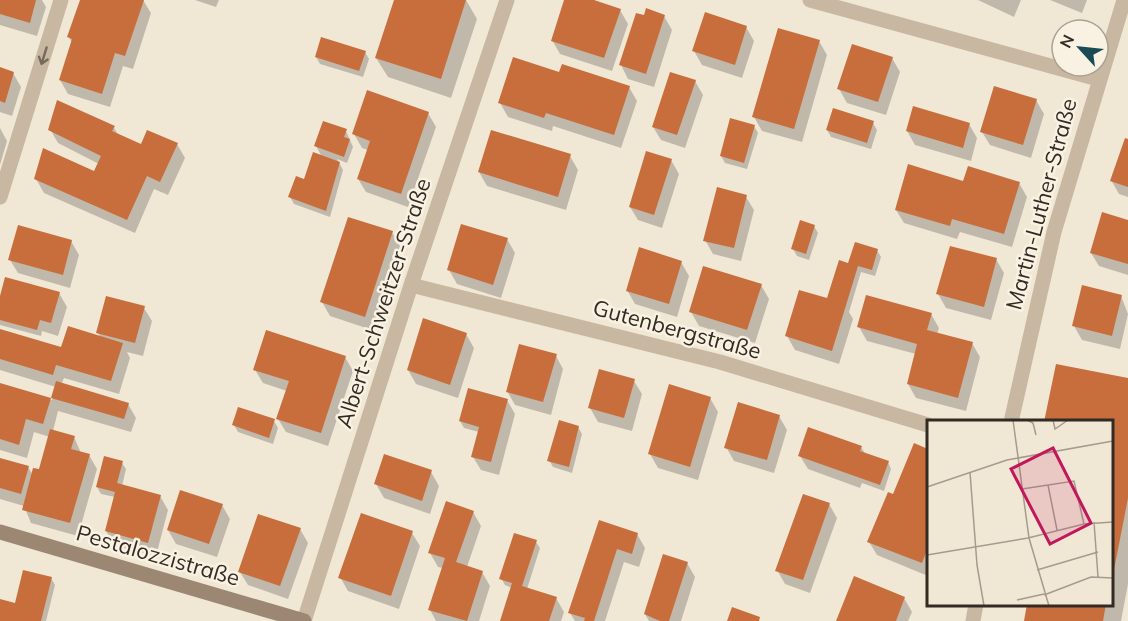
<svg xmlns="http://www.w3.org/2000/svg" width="1128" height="621" font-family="Mulish,sans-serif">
<rect width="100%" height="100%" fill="#f1e7d5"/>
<path fill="#0003" d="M0 0H42L46 7 37 36 0 25Z
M81 0H143L151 13 133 69 123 66 110 107 68 94 60 80 72 43 69 37Z
M195 0H219L216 7Z
M396 0H466L477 19 451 98 388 77 376 58Z
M566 0H590L620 10 628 24 612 71 560 54 552 40Z
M978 0H1021L1014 17Z
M1050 0H1087L1082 13Z
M664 16 672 30 654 87 628 79 621 65Z
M746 27 754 41 742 78 702 65 694 51Z
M819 41 827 55 802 142 762 131 754 117Z
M365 52 369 59 363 77 320 64 316 57Z
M892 58 900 72 886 115 847 103 839 89Z
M0 69 13 73 21 87 12 116 0 112Z
M695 81 703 95 685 148 661 140 653 127Z
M629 87 637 101 621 148 553 126 552 131 508 117 500 103Z
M1036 100 1044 114 1031 158 990 145 982 132Z
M428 113 436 127 408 207 366 192 358 179 368 150 362 148 354 134Z
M873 123 877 130 871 149 831 137 827 130Z
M969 124 977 138 971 161 915 145 907 131Z
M754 126 758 133 747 169 725 163 721 156Z
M0 128 7 141 0 165Z
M114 128 119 136 142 146 177 144 185 158 168 195 154 189 135 233 44 193 36 179 95 173 99 164 58 143 50 129Z
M346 131 353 147 347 163 337 159 343 170 330 217 294 204 290 197 322 157 316 146Z
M1128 141V197L1119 194 1111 180Z
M570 156 578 170 566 210 487 186 479 172Z
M671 160 679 174 662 228 638 220 630 207Z
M964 183H1019L1027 197 1012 247 960 232 957 239 904 223 896 210Z
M746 197 754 210 741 261 713 254 705 240Z
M1128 222V275L1099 266 1091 253Z
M814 226 818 233 809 260 797 256 793 249Z
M392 232 400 246 372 330 330 316 322 302Z
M507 239 515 253 501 298 457 284 449 270Z
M71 241 79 255 70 288 18 273 10 260Z
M877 250 881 257 875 276 861 272 849 312 853 319 839 364 795 350 787 336 831 301 849 265Z
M996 259 1004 273 991 320 946 308 938 294Z
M681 262 689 276 677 317 635 304 627 290Z
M761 285 769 299 755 343 699 326 691 312Z
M59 293 67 307 58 336 42 331 41 336 0 325V301Z
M1121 296 1128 314 1120 349 1082 340 1074 326Z
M144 308 152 321 143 356 127 352 130 358 119 394 64 378 61 385 128 404 136 418 131 432 58 411 53 431 74 437 81 453 89 455 97 469 78 536 31 523 24 506 0 499V459L28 467 33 475 40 471 50 437 34 432 27 458 0 450V385L52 400 56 387 0 370V331L62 349 101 338 98 333Z
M931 314 939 328 937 334 972 343 980 357 966 411 916 398 908 384 916 354 867 341 859 327Z
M466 334 474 348 458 398 416 384 408 370Z
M556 356 563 369 551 415 515 405 507 391Z
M345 357 353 371 328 446 286 432 278 419 287 391 263 383 255 370Z
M1128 380V584L1121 621H1025L1028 604H1112V422Z
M634 381 642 394 632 431 598 422 590 408Z
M710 398 718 412 698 480 658 468 650 454Z
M507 400 515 414 499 475 481 470 473 457 479 432 464 428 460 421Z
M779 416 787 430 774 473 734 461 726 447Z
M274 421 278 428 273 444 238 432 234 425Z
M578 427 582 434 572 473 553 467 549 460Z
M809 429 861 447 866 455 888 462 891 469 884 491 862 483 860 488 808 469 800 456Z
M915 445 928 451V576L877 555 869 542 894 496Z
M122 463 126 469 122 486 160 496 168 510 156 556 114 545 106 531 115 497 101 494 97 487Z
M431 472 439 486 430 514 384 498 376 484Z
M829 504 837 518 810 593 785 584 777 570Z
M222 505 230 519 217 557 176 544 168 530Z
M473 512 481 526 467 567 482 572 490 586 479 621H436L430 610 443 568 438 567 430 553Z
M600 522 637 534 645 548 639 567 624 562 605 621H575L570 613Z
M300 529 308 543 288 599 248 585 240 572Z
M412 533 420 546 399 609 348 591 340 577Z
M536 542 540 548 527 589 556 598 564 612 561 621H502L512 588 505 585 501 578Z
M687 563 695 577 681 621H649L645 614Z
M51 578 55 585 46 621H0V601L15 605Z
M904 598 912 612 908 621H838Z"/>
<path fill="#c86e3c" d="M0 0H36L30 23 0 14Z
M80 0H144L125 56 115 53 102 94 59 80 72 39 67 37Z
M394 0H466L441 79 375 58Z
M564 0H594L621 9 604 58 551 41Z
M646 8 665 15 646 74 619 65 636 13 644 15Z
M705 12 747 26 735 65 692 51Z
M778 28 820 40 794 129 752 117Z
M321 37 366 51 359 71 315 57Z
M852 44 893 57 878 102 837 89Z
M513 57 559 72 562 64 630 86 614 135 546 113 544 118 498 103Z
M0 67 14 72 5 103 0 101Z
M670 72 696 80 677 135 652 127Z
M994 86 1037 99 1023 145 980 132Z
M367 90 429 112 401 194 357 179 370 141 352 134Z
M57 100 115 126 112 131 141 144 147 130 178 143 160 182 147 176 127 220 34 179 43 148 94 171 101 156 48 130Z
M913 106 970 123 963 148 906 131Z
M833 108 874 121 867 143 826 130Z
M730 118 755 125 744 163 720 156Z
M323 121 347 129 344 137 350 139 344 157 314 146Z
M491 130 571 154 558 197 478 172Z
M1125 138 1128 139V187L1110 181Z
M646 151 672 159 654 215 629 207Z
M313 152 340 162 326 211 288 197 296 176 304 179Z
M908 164 963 181 968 166 1020 182 1004 234 952 219 950 226 895 210Z
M717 187 747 195 734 248 703 241Z
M1102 212 1128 220V264L1090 253Z
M348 217 393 231 365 317 320 302Z
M800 220 815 225 806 254 791 249Z
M461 224 508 238 493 285 447 270Z
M18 225 72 240 63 275 8 260Z
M855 242 878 249 872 270 858 266 832 351 785 336 799 290 827 298 839 260 848 263Z
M950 246 997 258 984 307 936 294Z
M639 247 682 261 669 304 626 291Z
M703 266 762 284 747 330 689 312Z
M5 277 60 292 51 323 40 320 37 330 0 320V296Z
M1082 285 1122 295 1112 336 1072 326Z
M866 295 932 313 927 330 973 342 958 398 907 384 917 344 857 327Z
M106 296 145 306 135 343 96 333Z
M423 318 467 333 450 385 407 370Z
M68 326 123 343 111 381 56 365 53 375 0 359V329L61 347Z
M266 330 346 356 321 433 276 419 289 381 253 370Z
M519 344 557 354 543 402 506 392Z
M1056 364 1128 378V498L1113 575 1112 422H1044Z
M599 369 635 379 624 418 588 408Z
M56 381 129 403 124 419 51 398Z
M0 383 51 398 43 424 26 419 19 445 0 439Z
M669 384 711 397 690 467 648 454Z
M468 388 508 399 491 462 471 457 479 427 459 421Z
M738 402 780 415 767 460 724 448Z
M238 407 275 419 269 438 232 425Z
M559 420 579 426 569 467 547 461Z
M808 427 862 446 860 451 889 461 880 485 798 456Z
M50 429 75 436 71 449 90 454 70 523 22 510 33 468 39 469Z
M914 443 928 449V547L922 563 867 542 888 492 893 494Z
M384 454 432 470 422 501 374 484Z
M104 456 123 461 117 483 161 495 148 543 105 531 115 492 96 487Z
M0 458 29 466 21 494 0 488Z
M180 490 223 504 209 544 167 530Z
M803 494 830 503 803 580 775 571Z
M446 501 474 511 456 562 483 571 467 621 428 610 445 558 428 553Z
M361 513 413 531 391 596 338 578Z
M258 514 301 528 280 586 238 572Z
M599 520 638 533 632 554 617 549 594 621H584L585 618 568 613Z
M514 533 537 540 522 586 557 597 549 621H500L512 583 499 579Z
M663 554 688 562 669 621H660L644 614Z
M23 570 52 577 41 621H0V599L15 603Z
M854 576 905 597 896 621H836Z
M1027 604H1106L1103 621H1024Z
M732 607 760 617 759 621H727Z"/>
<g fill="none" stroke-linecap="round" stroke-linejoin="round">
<path stroke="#c8b8a2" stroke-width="15" d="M810 0 1098 79
M0 197 61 0
M411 285 720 362 928 425
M1011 422 1054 232 1124 0
M304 621 411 285 507 0
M973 621 976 604"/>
<path stroke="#9c8773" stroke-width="15" d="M0 532 304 621"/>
</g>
<defs><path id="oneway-shaft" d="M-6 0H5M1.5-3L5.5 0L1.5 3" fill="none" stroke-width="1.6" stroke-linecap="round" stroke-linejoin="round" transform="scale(1.5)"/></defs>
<use stroke="#766a5d" href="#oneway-shaft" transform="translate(44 56) rotate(107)"/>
<g text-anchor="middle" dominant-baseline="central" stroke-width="5" stroke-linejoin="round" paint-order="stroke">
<g font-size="22" fill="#332a24" stroke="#f9f1e1">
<text transform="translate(1041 204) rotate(-75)">Martin-Luther-Straße</text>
<text transform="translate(383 303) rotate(-72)">Albert-Schweitzer-Straße</text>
<text transform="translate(677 329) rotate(15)">Gutenbergstraße</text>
<text transform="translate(158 555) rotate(16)">Pestalozzistraße</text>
</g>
</g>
<g transform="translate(927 420)">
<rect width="186" height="186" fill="#f1e7d5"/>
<path fill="none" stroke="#a59b8e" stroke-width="1.5" d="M86 0 102 118 122 186M100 0 106 3 109 15M126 0 128 9 141 0M43 52 50 145 57 186M121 65 130 110M0 67 80 40 186 21M95 69 147 61 157 104M167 102 171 157M0 135 101 118 157 104 186 102M110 150 171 132M117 175 164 157 186 158M90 180 117 174"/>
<path fill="#c2185b" fill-opacity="0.15" stroke="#c2185b" stroke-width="3" d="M126 28 164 103 123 124 84 49Z"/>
<rect width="186" height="186" fill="none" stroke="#332a24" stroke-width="3"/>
</g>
<g transform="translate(1080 48) rotate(297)"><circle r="28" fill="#f9f1e1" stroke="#aaa195" stroke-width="1.5"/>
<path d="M0-4.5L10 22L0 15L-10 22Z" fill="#1a4a54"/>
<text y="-9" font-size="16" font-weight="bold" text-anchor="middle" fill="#332a24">N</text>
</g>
</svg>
